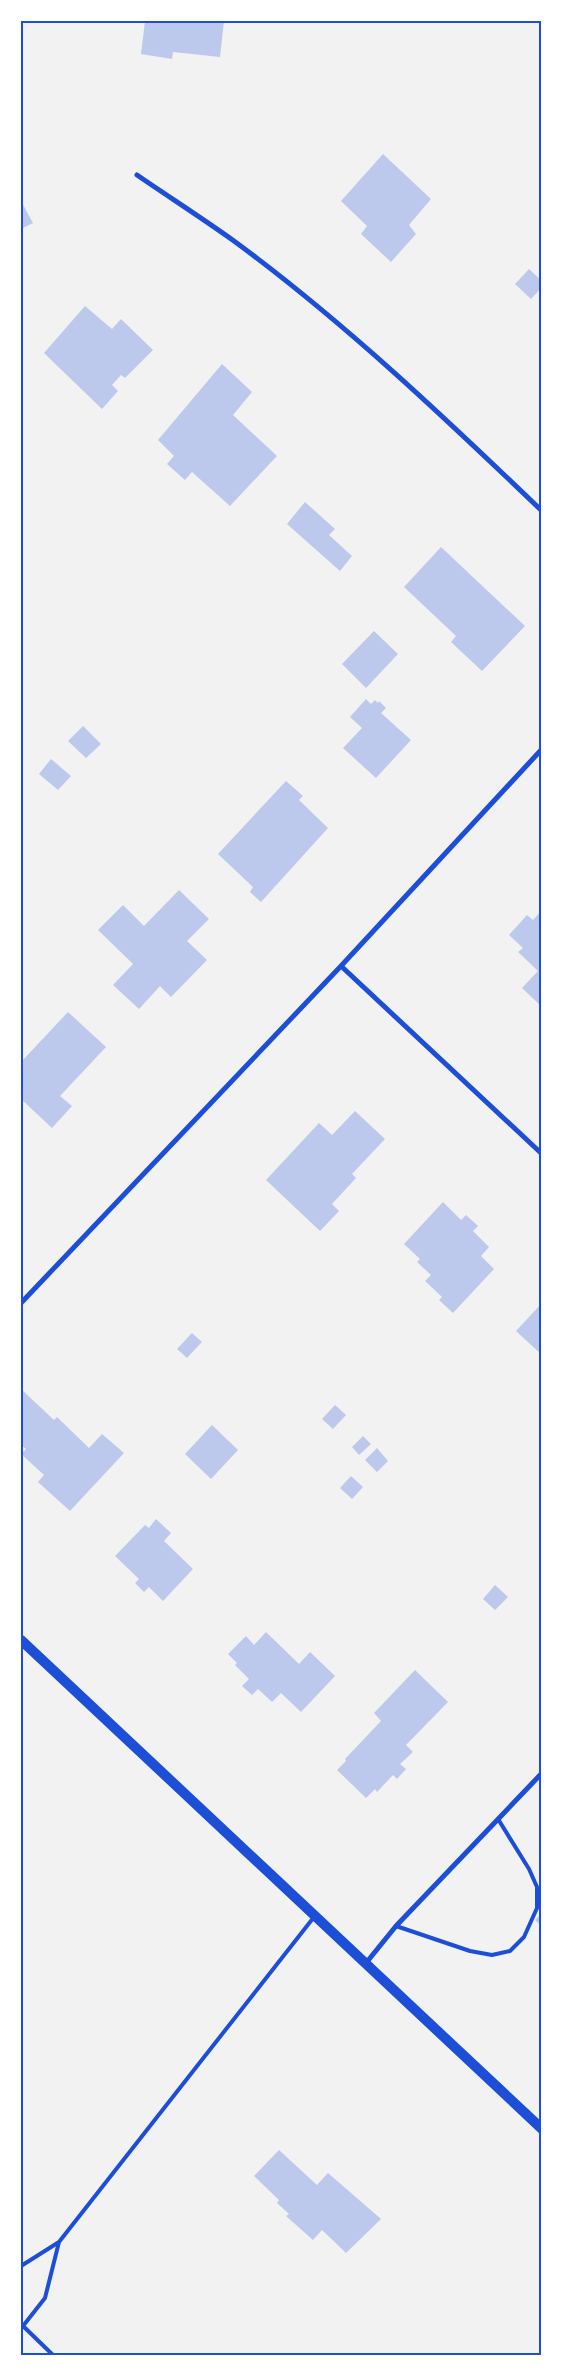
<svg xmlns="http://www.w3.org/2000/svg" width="563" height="2377" font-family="Overpass,sans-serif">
<rect width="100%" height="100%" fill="#f2f2f2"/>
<path fill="#bdc9ec" d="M145 21H224L220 57 173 52 172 59 141 54Z
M383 154 431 199 409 225 416 234 391 262 361 234 367 226 341 201Z
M21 201 33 223 21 229Z
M529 269 542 281V287L531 299 515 284Z
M85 306 112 329 121 319 153 350 125 378 121 375 112 385 118 391 102 409 44 353Z
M222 364 252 392 233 415 277 456 230 506 192 472 185 480 167 464 174 456 158 440Z
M305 502 335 529 329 535 352 556 340 571 287 524Z
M441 547 525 626 482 671 451 642 456 636 404 587Z
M374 631 398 654 366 688 342 664Z
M366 699 371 704 375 700 378 703 379 701 386 708 381 713 411 740 376 778 343 748 362 728 350 717Z
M83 726 101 744 86 758 68 741Z
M51 759 71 776 58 790 39 774Z
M286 781 303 796 299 800 328 828 261 902 250 892 253 887 218 854Z
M179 890 209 919 187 941 207 960 171 997 160 986 139 1009 113 985 133 964 98 930 123 905 144 926Z
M542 910V1007L522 988 538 971 518 952 523 948 509 935 527 915 533 920Z
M68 1012 106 1047 60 1096 72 1106 52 1128 21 1099V1062Z
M355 1111 385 1139 352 1174 356 1178 332 1204 339 1211 320 1231 266 1180 319 1123 332 1135Z
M443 1202 461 1220 466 1215 478 1226 473 1231 489 1247 481 1256 494 1269 453 1313 439 1300 442 1297 425 1281 431 1275 417 1262 420 1259 404 1244Z
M542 1303V1355L516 1331Z
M192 1333 202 1342 187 1358 177 1349Z
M21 1389 54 1420 57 1417 89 1448 102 1434 124 1453 70 1511 38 1482 44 1475 21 1454 26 1449 21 1445Z
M335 1405 346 1415 333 1429 322 1419Z
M212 1425 238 1450 211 1479 185 1454Z
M363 1436 371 1444 359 1455 352 1447Z
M377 1448 388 1461 377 1472 365 1460Z
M351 1476 363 1487 352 1499 340 1488Z
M156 1519 171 1533 164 1541 193 1569 163 1601 149 1587 144 1592 135 1583 139 1579 115 1556 145 1525 149 1528Z
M495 1585 508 1597 495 1610 483 1599Z
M266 1632 299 1664 310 1652 335 1676 301 1712 281 1693 272 1702 258 1689 252 1695 242 1686 249 1679 235 1665 237 1663 228 1654 246 1636 254 1645Z
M415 1670 448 1702 406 1745 413 1752 400 1764 406 1769 397 1779 393 1775 377 1792 375 1789 366 1798 337 1770 346 1761 345 1759 381 1721 374 1713Z
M542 1913V1926L535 1920Z
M279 2150 317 2185 328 2173 381 2219 346 2253 322 2230 313 2240 286 2216 289 2214 277 2203 279 2200 254 2176Z"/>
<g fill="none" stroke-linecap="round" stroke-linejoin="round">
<path stroke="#1d4ed8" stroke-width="4" d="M396 1926 470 1951 492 1955 510 1951 524 1937 537 1908V1887L529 1869 498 1819
M21 2266 59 2242 314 1917
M54 2356 23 2326 45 2298 59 2242"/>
<path stroke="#1d4ed8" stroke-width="5" d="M137 175C169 197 202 218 234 241 344 322 444 417 542 511
M341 966 542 1154
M21 1303 341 966 542 749
M366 1963 396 1926 542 1773"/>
<path stroke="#1d4ed8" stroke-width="10" d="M21 1640 542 2129"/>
</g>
<rect width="563" height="2377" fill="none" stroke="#ffffff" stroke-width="45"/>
<rect x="22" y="22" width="518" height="2332" fill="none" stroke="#1d4ed8" stroke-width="2"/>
</svg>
